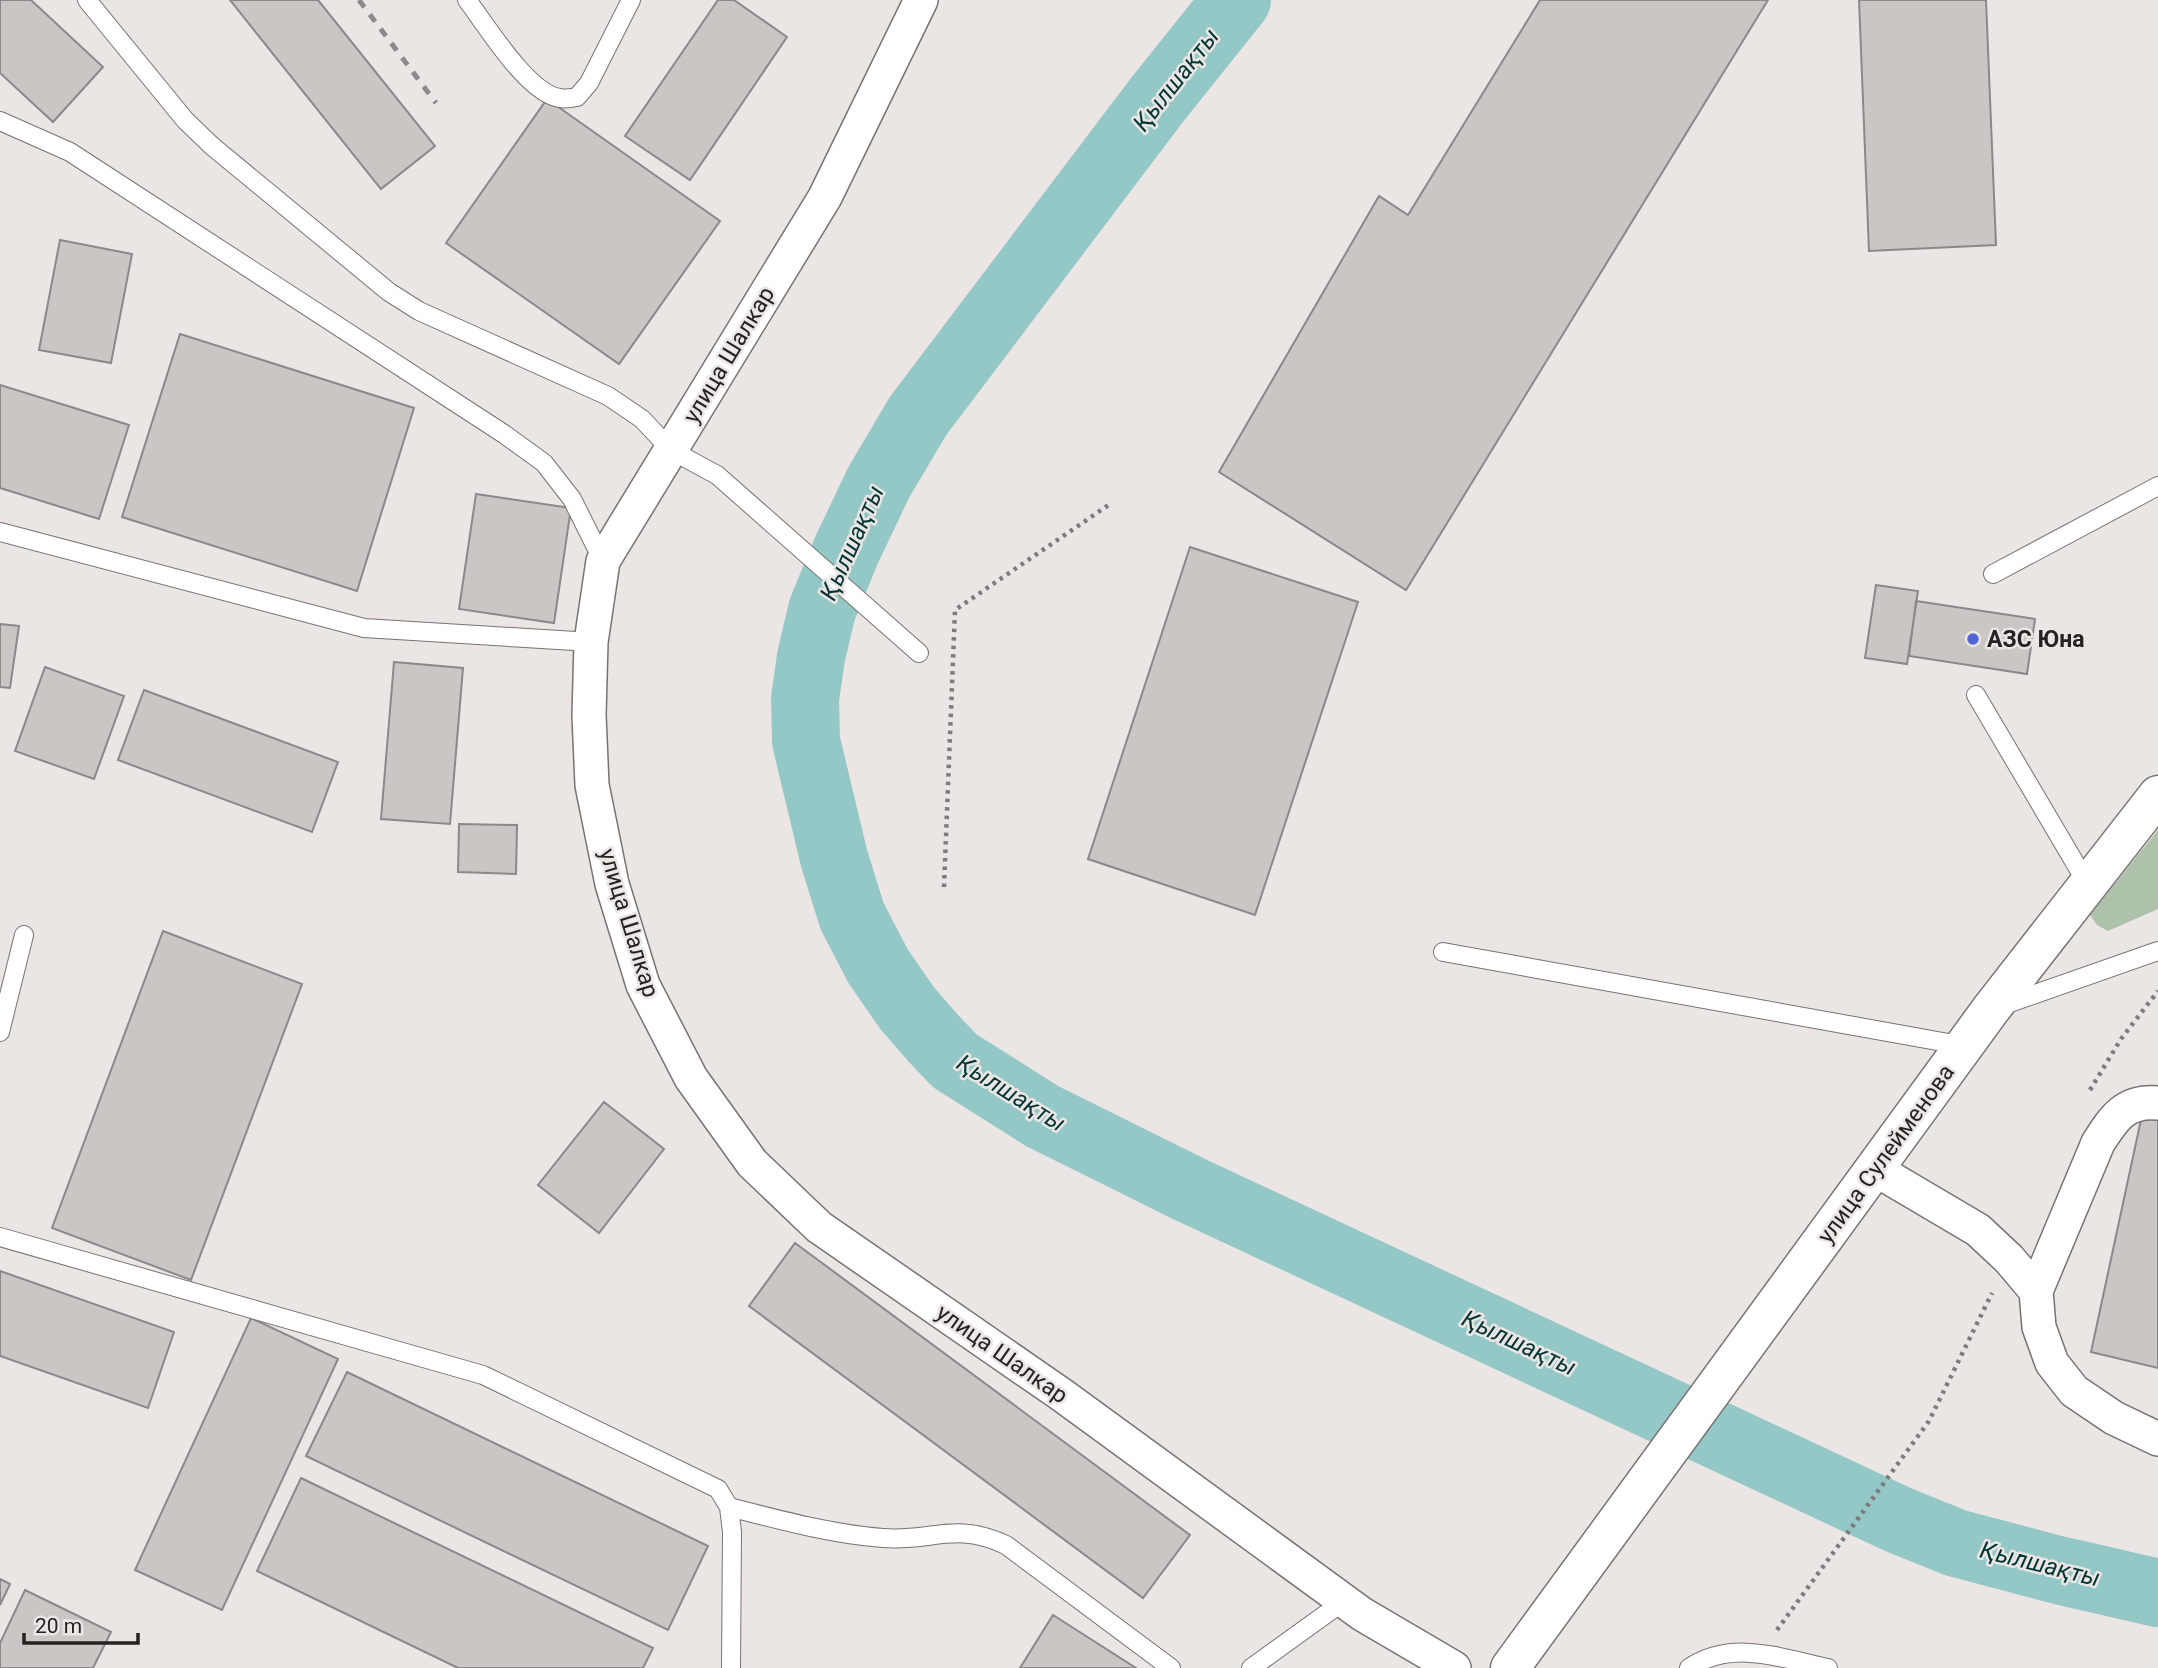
<svg xmlns="http://www.w3.org/2000/svg" width="2158" height="1668" font-family="Roboto,sans-serif">
<rect width="100%" height="100%" fill="#ebe6e4"/>
<path fill="#aec1ab" d="M2158 830V909L2108 931 2097 925 2090 915Z"/>
<g fill="none" stroke-linecap="round" stroke-linejoin="round">
<path stroke="#94c8c7" stroke-width="68" d="M1237 0 1157 100 918 416 879 482 847 549 822 610 811 657 805 699 806 741 834 858 852 916 878 966 907 1008 934 1039 955 1061 1042 1116 1189 1189 1899 1520 1956 1543 2058 1570 2158 1593"/>
</g>
<path fill="#cac6c4" stroke="#8c8887" stroke-width="2" d="M0 0H31L103 67 53 122 0 73Z
M230 0H318L435 146 381 189Z
M718 0H734L787 37 690 180 625 136Z
M1540 0H1768L1406 590 1219 472 1379 196 1408 215Z
M1859 0H1986L1996 245 1869 251Z
M547 99 720 221 619 364 446 243Z
M60 240 132 254 111 363 39 350Z
M180 334 414 408 357 591 122 517Z
M0 385 129 425 99 519 0 488Z
M476 494 571 508 554 623 459 609Z
M1190 547 1358 602 1255 915 1088 859Z
M1876 585 1918 591 1907 664 1865 658Z
M1916 601 2035 619 2027 674 1909 656Z
M0 624 19 626 10 688 0 687Z
M394 662 463 668 450 824 381 819Z
M45 667 124 696 94 779 15 751Z
M144 690 338 762 312 832 118 760Z
M459 824 517 825 516 874 458 872Z
M163 931 302 984 191 1280 52 1228Z
M604 1102 664 1149 599 1233 538 1185Z
M2142 1115 2158 1119V1368L2091 1352Z
M795 1243 1190 1535 1143 1598 749 1306Z
M0 1271 174 1332 148 1408 0 1356Z
M251 1318 338 1359 222 1610 135 1570Z
M347 1372 708 1546 668 1630 306 1456Z
M301 1478 653 1648 643 1668H458L257 1571Z
M0 1579 10 1584 0 1605Z
M25 1590 111 1632 93 1668H0V1643Z
M1053 1615 1136 1668H1020Z"/>
<g fill="none" stroke-linecap="round" stroke-linejoin="round">
<defs>
<path id="service" d="M87 0 185 120 212 146 389 292 419 311 608 396 642 419 671 450 717 475 919 653
M467 0C487 26 528 94 560 98 565 99 572 98 577 97L589 83 631 0
M0 121 70 152 504 434 544 463 572 499 603 561
M0 532 364 628 591 642
M1993 574 2158 486
M1976 695 2088 885
M1443 952 1965 1046
M2001 1006 2158 951
M0 1032 24 935
M0 1237 483 1375 718 1489 729 1507 732 1532 731 1668
M729 1507C780 1520 831 1534 883 1538 932 1542 955 1521 1006 1545L1171 1668
M1251 1668 1344 1601
M1689 1668C1732 1639 1781 1658 1828 1668"/>
<path id="minor" d="M921 0 825 197 603 561 591 642 589 715 592 785 612 884 643 985 691 1078 752 1163 819 1227 1062 1395 1362 1614 1454 1668
M1873 1168 1978 1230 2009 1259 2036 1291 2039 1327 2052 1363 2074 1391 2114 1418 2158 1439
M2036 1291 2098 1143C2114 1118 2125 1100 2158 1103"/>
<path id="tertiary" d="M1510 1668 1991 1009 2158 795"/>
</defs>
<use href="#service" stroke="#777371" stroke-width="20"/>
<use href="#minor" stroke="#777371" stroke-width="36"/>
<use href="#tertiary" stroke="#777371" stroke-width="41"/>
<path stroke="#7e7b7a" stroke-width="4.5" stroke-dasharray="3.5 5" stroke-linecap="butt" d="M944 887 955 610 1110 504
M2090 1090 2121 1039 2158 991
M1777 1630 1929 1421 1992 1293"/>
<use href="#service" stroke="#fff" stroke-width="18"/>
<use href="#minor" stroke="#fff" stroke-width="33"/>
<use href="#tertiary" stroke="#fff" stroke-width="38"/>
<path stroke="#8c8988" stroke-width="5" stroke-dasharray="9 9" stroke-linecap="butt" d="M359 0 436 103"/>
</g>
<circle fill="#5264da" stroke="#ebe6e4" stroke-width="2.5" cx="1973" cy="639" r="7"/>
<g text-anchor="middle" dominant-baseline="central" stroke-width="5" stroke-linejoin="round" paint-order="stroke">
<g font-size="23" fill="#242222" stroke="#ebe6e4">
<text transform="translate(729 355) rotate(-59)">улица Шалкар</text>
<text transform="translate(629 923) rotate(73)">улица Шалкар</text>
<text transform="translate(1886 1154) rotate(-54)">улица Сулейменова</text>
<text transform="translate(1002 1354) rotate(35)">улица Шалкар</text>
</g>
<g font-size="23" font-weight="bold" fill="#242222" stroke="#ebe6e4" text-anchor="start">
<text x="1987" y="639">АЗС Юна</text>
</g>
<g font-size="24" font-style="italic" fill="#013535" stroke="#ebe6e4">
<text transform="translate(1176 80) rotate(-52)">Қылшақты</text>
<text transform="translate(852 543) rotate(-66)">Қылшақты</text>
<text transform="translate(1011 1093) rotate(32)">Қылшақты</text>
<text transform="translate(1519 1343) rotate(25)">Қылшақты</text>
<text transform="translate(2040 1564) rotate(14)">Қылшақты</text>
</g>
</g>
<path d="M24 1633v10h114v-10" fill="none" stroke="#242222" stroke-width="3.5"/>
<text x="35" y="1633" font-size="21" fill="#242222" stroke="#ebe6e4" stroke-width="5" paint-order="stroke">20 m</text>
</svg>
